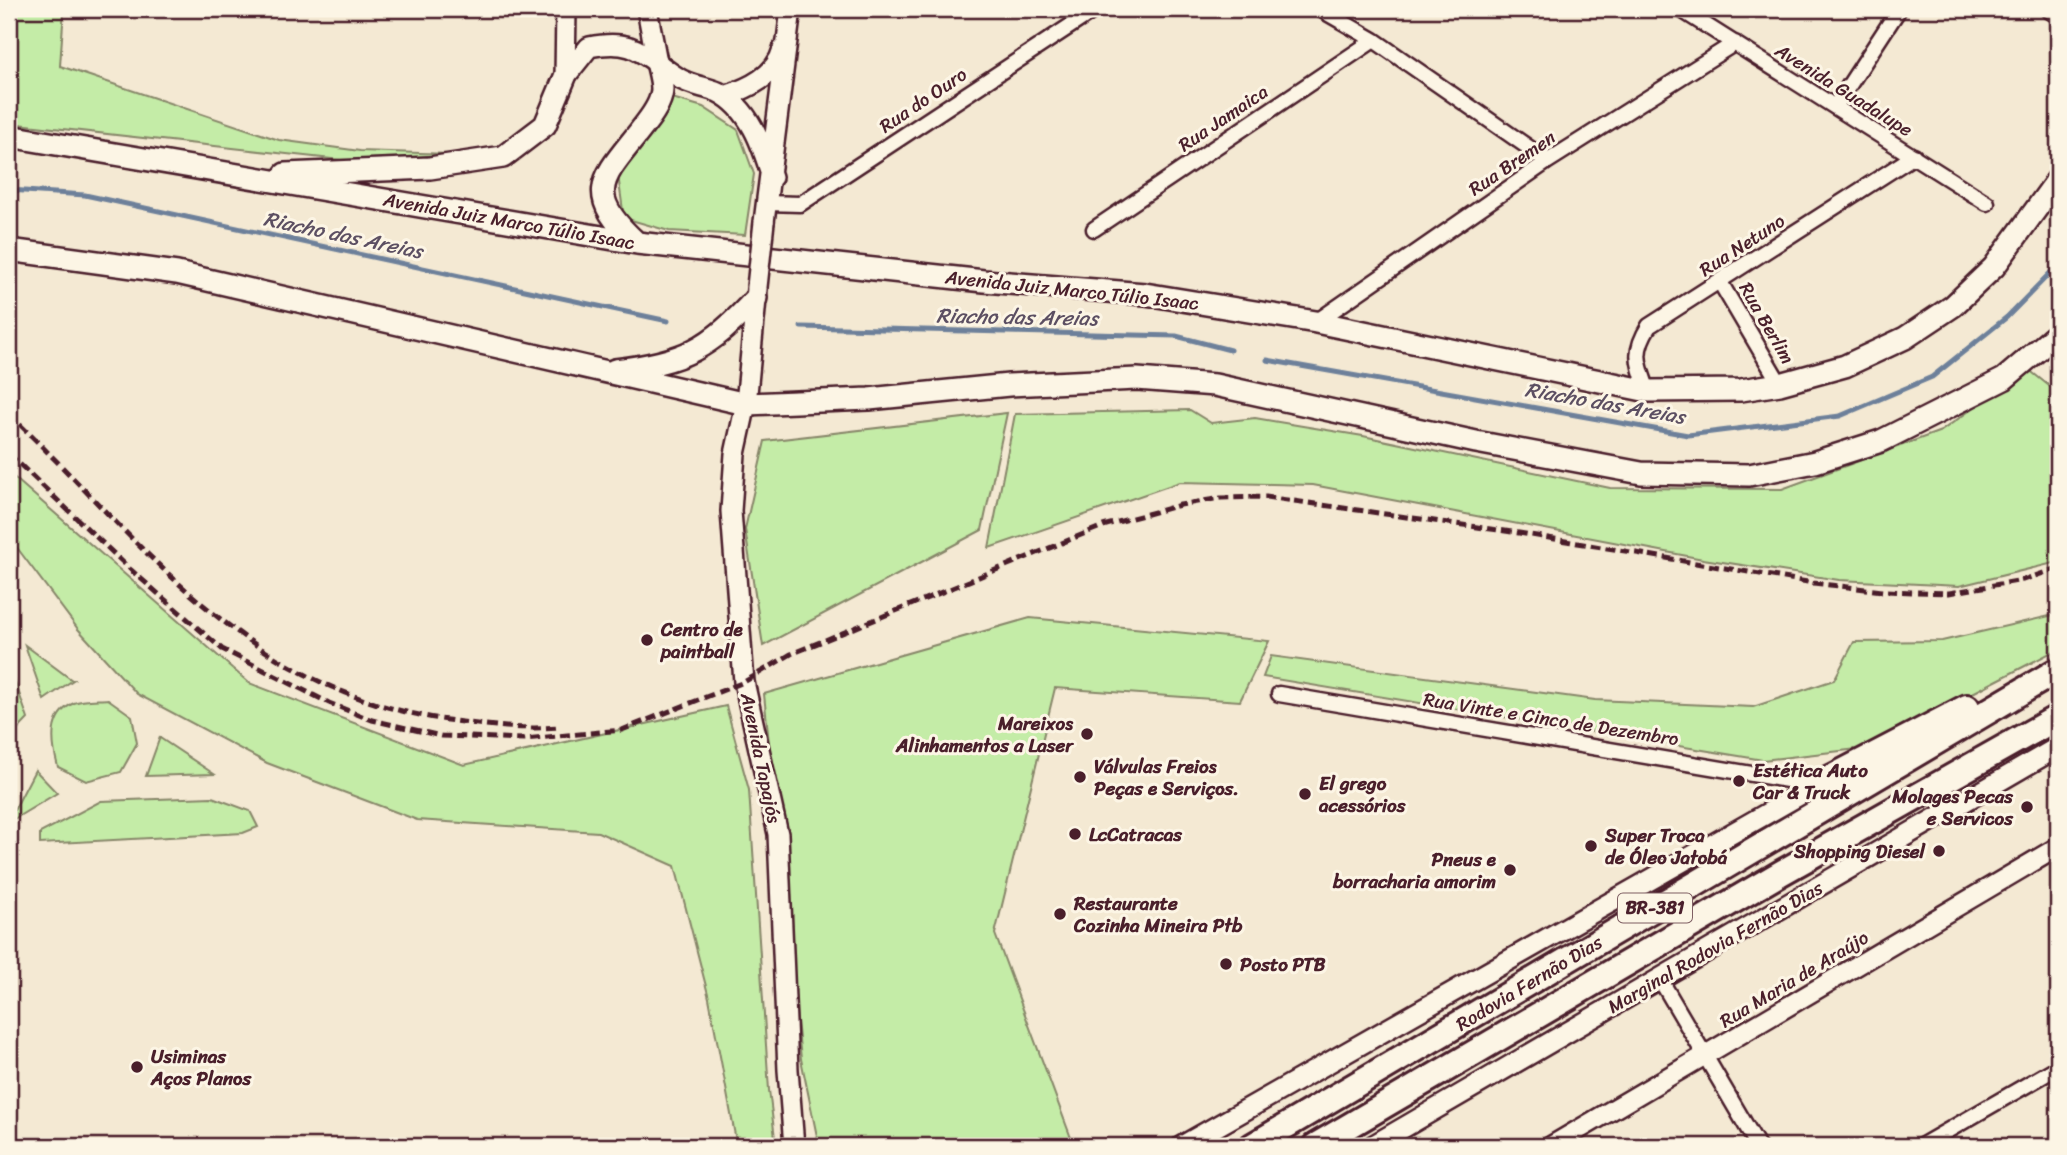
<svg xmlns="http://www.w3.org/2000/svg" width="2067" height="1155" font-family="Sriracha,sans-serif">
<rect width="100%" height="100%" fill="#f4e9d3"/>
<filter id="ink" filterUnits="userSpaceOnUse"><feTurbulence type="fractalNoise" baseFrequency=".0143" numOctaves="2"/><feDisplacementMap in="SourceGraphic" scale="14" xChannelSelector="R" yChannelSelector="G"/><feConvolveMatrix kernelMatrix="1 2 1 2 8 2 1 2 1" color-interpolation-filters="sRGB"/></filter>
<g filter="url(#ink)">
<path fill="#c4eca7" stroke="#878669" stroke-width="2" d="M9 9H64L60 66 279 140 360 151 451 154 359 162 9 123Z
M672 98 703 107 738 130 754 174 745 235 669 231 624 218 618 175 655 128Z
M2028 369 2058 393V562L1959 586 1839 580 1703 559 1313 485 1180 482 989 548 1015 414 1190 410 1211 423 1255 418 1363 436 1610 488 1782 489 1941 431Z
M1007 413 982 530 763 646 745 529 765 441Z
M9 473 249 683 464 765 726 706 749 790 769 1090 776 1146H737L709 998 675 866 598 832 417 820 267 763 137 694 78 629 9 537Z
M2058 614V649L1866 748 1763 760 1263 677 1271 656 1595 700 1753 707 1834 680 1854 642 1942 641Z
M1030 618 1269 641 1240 701 1055 688 995 934 1074 1146H819L801 1059 764 694Z
M25 645 72 680H73L44 700Z
M9 664 28 719 9 739Z
M108 699 132 716 137 743 121 772 86 781 58 767C52 745 47 715 74 703 83 699 98 700 108 699Z
M160 737V738L214 774 146 776Z
M35 770 57 793 9 822V820Z
M212 797 250 811 258 827 243 833 40 844V833L101 801Z"/>
<g fill="none" stroke-linecap="round" stroke-linejoin="round">
<path stroke="#6d809a" stroke-width="5" d="M9 190 85 195 668 321
M801 327 1176 336 1230 350
M1267 360 1688 435 1840 416 1932 377 2007 317 2058 265"/>
<defs>
<path id="minor" d="M1320 9 1374 40 1548 161
M1680 9 1987 203
M2047 9 2058 16
M1835 107 1899 9
M766 203 800 204 1096 9
M1094 229 1374 40
M1720 282 1780 384
M1316 322 1548 161 1735 43
M1648 391C1638 363 1632 353 1649 326L1914 156
M1279 694 1817 785
M1660 979 1758 1146
M1921 1146 2058 1067"/>
<path id="tertiary" d="M1551 1146 2058 847"/>
<path id="secondary" d="M647 9 657 62
M565 77 589 47C635 38 642 54 677 77 690 86 704 86 718 92 750 108 762 145 772 177
M565 77 566 9
M725 96C749 88 776 76 783 49
M764 222 791 9
M757 289 746 404 735 454 731 511 744 682 778 834 788 1070 794 1146
M1182 1146 1817 785
M1372 1146 2058 747"/>
<path id="primary" d="M9 136 637 243 984 281 1145 294 1316 322 1648 391 1741 390 1780 384 1845 366 1905 338 1953 306 1994 267 2058 179
M285 174 430 168 503 157 545 125 565 77
M637 243C578 190 607 175 646 123 653 114 662 101 662 89 662 81 659 71 657 62
M9 250 177 273 746 404 869 399 1009 385 1137 379 1215 385 1476 442 1641 473 1749 475 1815 462 1881 441 2004 379 2058 333
M615 370C684 362 709 349 756 298"/>
<path id="motorway" d="M1817 785 1967 707
M1252 1146 2058 670
M1315 1146 1781 873 2058 717"/>
</defs>
<use href="#minor" stroke="#4a1f2b" stroke-width="19"/>
<use href="#tertiary" stroke="#4a1f2b" stroke-width="23"/>
<use href="#secondary" stroke="#4a1f2b" stroke-width="24"/>
<use href="#primary" stroke="#4a1f2b" stroke-width="26"/>
<use href="#motorway" stroke="#4a1f2b" stroke-width="30"/>
<use href="#minor" stroke="#fcf5e5" stroke-width="14"/>
<use href="#tertiary" stroke="#fcf5e5" stroke-width="18"/>
<use href="#secondary" stroke="#fcf5e5" stroke-width="19"/>
<use href="#primary" stroke="#fcf5e5" stroke-width="21"/>
<use href="#motorway" stroke="#fcf5e5" stroke-width="24"/>
<path stroke="#4a1f2b" stroke-width="5" stroke-dasharray="10 5" stroke-linecap="butt" d="M9 414C148 547 243 689 447 720 483 725 521 730 558 727
M9 454 131 570 222 649 329 703 372 720 441 736 525 739 622 730 744 682 791 654 1103 526 1180 505 1221 498 1266 497 1519 533 1813 583 1883 591 1949 593 2023 580 2058 568"/>
<defs>
<path id="secondary-bridge" d="M757 287 764 222"/>
</defs>
<use href="#secondary-bridge" stroke="#4a1f2b" stroke-width="24" stroke-linecap="butt"/>
<use href="#secondary-bridge" stroke="#fcf5e5" stroke-width="19"/>
</g>
</g>
<g fill="#4a1f2b" stroke="#fcf5e5" stroke-width="2.5">
<circle cx="647" cy="640" r="7"/>
<circle cx="1087" cy="734" r="7"/>
<circle cx="1080" cy="777" r="7"/>
<circle cx="1739" cy="781" r="7"/>
<circle cx="1305" cy="794" r="7"/>
<circle cx="2027" cy="807" r="7"/>
<circle cx="1075" cy="834" r="7"/>
<circle cx="1591" cy="846" r="7"/>
<circle cx="1939" cy="851" r="7"/>
<circle cx="1510" cy="870" r="7"/>
<circle cx="1060" cy="914" r="7"/>
<circle cx="1226" cy="964" r="7"/>
<circle cx="137" cy="1067" r="7"/>
</g>
<g text-anchor="middle" dominant-baseline="central" stroke-width="6" stroke-linejoin="round" paint-order="stroke">
<rect fill="#fcf5e5" stroke="#7f5f63" stroke-width="2" x="1618" y="893.5" width="74" height="29" rx="5"/>
<g font-size="18" font-weight="bold" fill="#4a1f2b">
<text x="1655" y="908">BR-381</text>
</g>
<g font-size="19" fill="#4a1f2b" stroke="#fcf5e5">
<text transform="translate(1844 90) rotate(32)">Avenida Guadalupe</text>
<text transform="translate(923 100) rotate(-34)">Rua do Ouro</text>
<text transform="translate(1223 118) rotate(-34)">Rua Jamaica</text>
<text transform="translate(1512 163) rotate(-34)">Rua Bremen</text>
<text transform="translate(509 221) rotate(10)">Avenida Juiz Marco Túlio Isaac</text>
<text transform="translate(1742 245) rotate(-33)">Rua Netuno</text>
<text transform="translate(1072 290) rotate(6)">Avenida Juiz Marco Túlio Isaac</text>
<text transform="translate(1767 323) rotate(60)">Rua Berlim</text>
<text transform="translate(1551 719) rotate(9)">Rua Vinte e Cinco de Dezembro</text>
<text transform="translate(761 758) rotate(78)">Avenida Tapajós</text>
<text transform="translate(1715 947) rotate(-30)">Marginal Rodovia Fernão Dias</text>
<text transform="translate(1794 979) rotate(-31)">Rua Maria de Araújo</text>
<text transform="translate(1529 983) rotate(-31)">Rodovia Fernão Dias</text>
</g>
<g font-size="19" font-weight="bold" fill="#4a1f2b" stroke="#fcf5e5" text-anchor="start">
<text x="661" y="629">Centro de<tspan x="661" dy="22">paintball</tspan></text>
<text x="1073" y="723" text-anchor="end">Mareixos<tspan x="1073" dy="22">Alinhamentos a Laser</tspan></text>
<text x="1094" y="766">Válvulas Freios<tspan x="1094" dy="22">Peças e Serviços.</tspan></text>
<text x="1753" y="770">Estética Auto<tspan x="1753" dy="22">Car &amp; Truck</tspan></text>
<text x="1319" y="783">El grego<tspan x="1319" dy="22">acessórios</tspan></text>
<text x="2013" y="796" text-anchor="end">Molages Pecas<tspan x="2013" dy="22">e Servicos</tspan></text>
<text x="1089" y="834">LcCatracas</text>
<text x="1605" y="835">Super Troca<tspan x="1605" dy="22">de Óleo Jatobá</tspan></text>
<text x="1925" y="851" text-anchor="end">Shopping Diesel</text>
<text x="1496" y="859" text-anchor="end">Pneus e<tspan x="1496" dy="22">borracharia amorim</tspan></text>
<text x="1074" y="903">Restaurante<tspan x="1074" dy="22">Cozinha Mineira Ptb</tspan></text>
<text x="1240" y="964">Posto PTB</text>
<text x="151" y="1056">Usiminas<tspan x="151" dy="22">Aços Planos</tspan></text>
</g>
<g font-size="21" font-style="italic" fill="#5c4f62" stroke="#fcf5e5">
<text transform="translate(343 235) rotate(12)">Riacho das Areias</text>
<text transform="translate(1017 317) rotate(1)">Riacho das Areias</text>
<text transform="translate(1605 403) rotate(10)">Riacho das Areias</text>
</g>
</g>
<rect width="2067" height="1155" fill="none" stroke="#fcf5e5" stroke-width="35"/>
<rect x="18" y="18" width="2032" height="1120" fill="none" stroke="#4a1f2b" stroke-width="2.5" filter="url(#ink)"/>
</svg>
